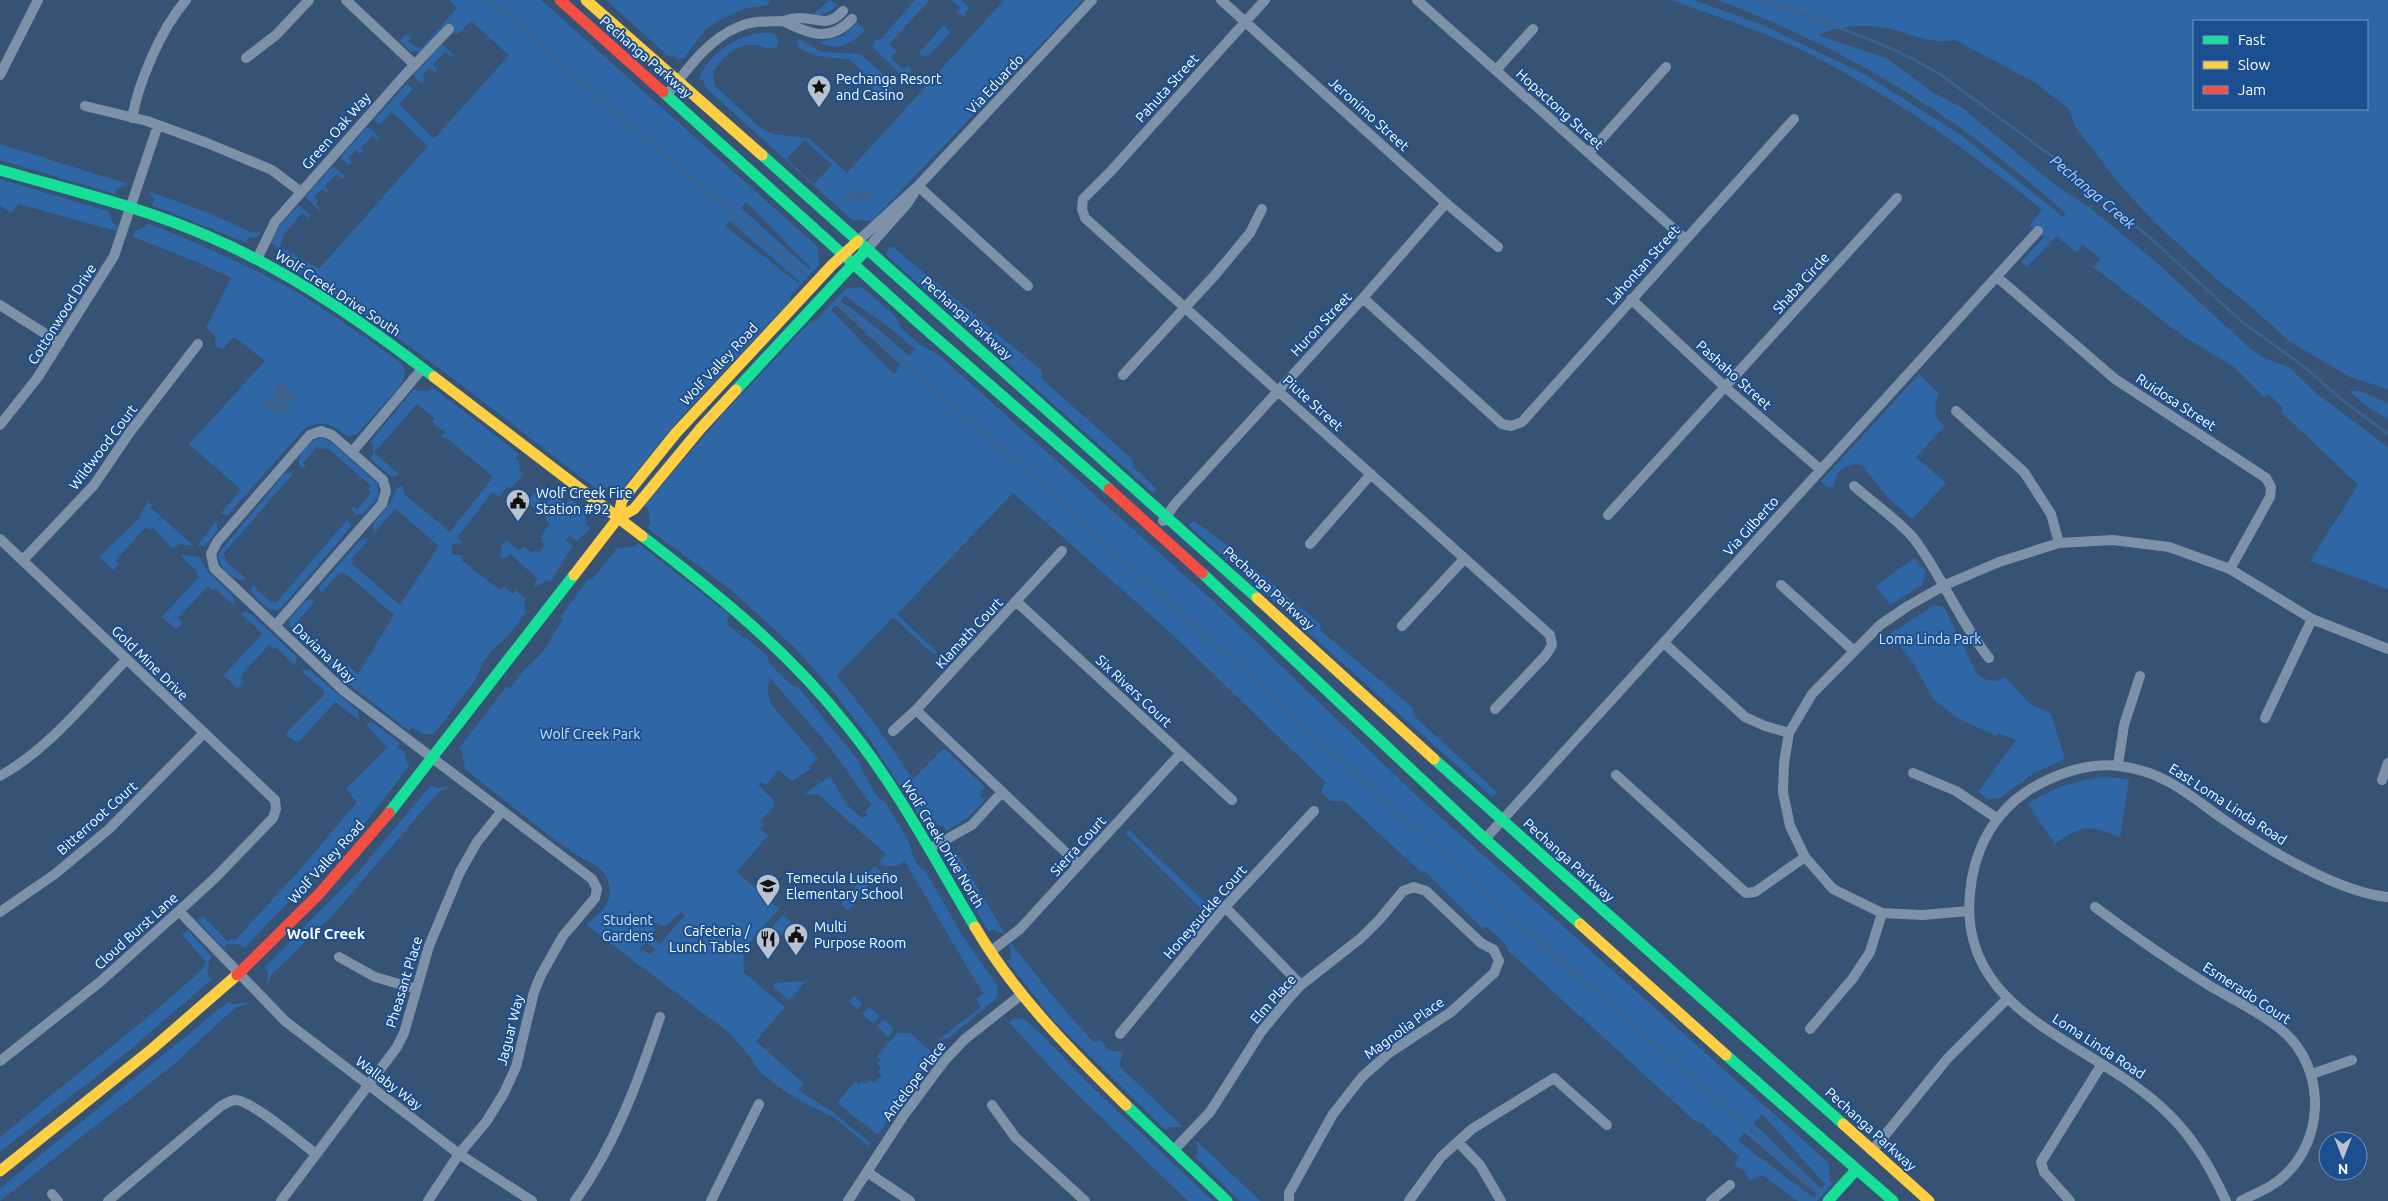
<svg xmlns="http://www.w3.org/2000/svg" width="2388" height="1201" font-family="Ubuntu,sans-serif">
<rect width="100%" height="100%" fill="#365274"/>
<path fill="#2f66a5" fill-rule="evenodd" d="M449 0H541L818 247 819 265 789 297 792 299 682 416 621 490 617 488H602L599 491C494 411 391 325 276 259L279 254 275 245 271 243 280 225 299 205 310 215 308 218 302 213 284 234 280 247 319 269 428 146 392 112 379 125 374 120 407 83 413 89 399 104 434 139 509 55 471 21 457 35 447 26 421 52H411L400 41 406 34 411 37 408 41 414 46 422 48 457 8ZM746 202 811 268 810 270 741 208ZM730 221 800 282 798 283 725 226Z
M606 0H771L768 5 743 9 722 19 706 29 684 58 677 60V57L668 56Z
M830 0 837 5C829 12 824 17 813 14Z
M915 0H930L889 44 897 51 891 58 903 69 908 65 912 70 907 74 902 71 900 74 872 46 876 40 884 38 883 36Z
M951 0H961L969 7 964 17 957 12 960 8Z
M1004 0H1083L872 221 852 220 705 87 703 80H699C706 53 748 27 775 34L779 40 776 48C767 50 762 45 753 45 735 44 722 58 713 72L715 86 761 128 772 134 809 138 847 173ZM805 140 832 165 814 184 787 159ZM856 190 876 196 867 197 866 199 855 200 854 197 850 199Z
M1671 0H1694L1760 24 1864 74 1961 135 2063 217 2066 213C2030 183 1995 152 1956 125 1883 73 1802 32 1718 0H2388V389L2352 378 2290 342 2254 309 2215 278 2151 219 2121 186 2076 128 2068 108 2036 83 1955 40C1934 44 1917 37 1898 31 1873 23 1842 25 1817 35L1886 58 1934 93 1964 109 2054 184 2089 207 2155 261 2252 350 2266 359 2289 367 2316 393 2388 447V589L2310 561 2358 485 2281 412 2283 407 2268 394 2265 398 2234 367 2183 336 2093 267 2101 259 2083 245 2076 252 2056 236 2027 267 2021 262 2044 237 2030 225 2042 210C1972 153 1900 101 1819 59 1772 34 1721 18 1671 0ZM2194 21H2367V109H2194Z
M857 23 865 30C853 43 837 53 819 42L842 36Z
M944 25 949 31V34L930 55 922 56 919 53Z
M799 39 822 52 860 54 891 81 890 85 893 95 873 91V82L849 59C831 58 813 58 798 47L797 40Z
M442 44 453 55 451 57 445 52 433 65 438 70 435 73 429 68 422 76 425 80 422 83 427 89 413 75Z
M366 128H370L379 137V140L372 136 361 148 363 151 360 154 356 150 348 158 352 162 349 165 340 158Z
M0 144 128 184 116 189 115 194 0 160Z
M333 166 346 177 342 179 337 174 325 186 328 190 326 192 322 189 314 197 318 201 315 204 322 211H320L305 197Z
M0 179 110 212 109 216 115 225 118 226 116 231 18 204 11 213 0 205Z
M148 191 209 213 252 233 256 231 260 233 258 237 248 238 246 243 152 205 154 200Z
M147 223C200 244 253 267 303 296 337 317 369 340 401 363 407 372 405 377 401 385L357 434 347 436C333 424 321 419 304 429L227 516 221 513 241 490 189 444 265 361 234 337 223 349 216 347 215 336 206 328 231 278 197 262 133 237 135 231 146 227Z
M889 247H893L1041 370 1042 379 1132 459 1133 467 1156 488 1154 494 886 255Z
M862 287 895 316 902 329 920 345 939 355 1223 610 1419 798 1829 1163 1830 1181 1833 1184 1817 1201H1798L1762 1175 1750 1181 1744 1170 1734 1166 1739 1157 1702 1123 1695 1121 1513 955H1510C1507 942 1495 935 1486 926L1483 929 1426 872 1420 871 1344 801H1331L1321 792 1325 782 1172 634 1013 493 897 614 937 652 934 655 893 617 837 676 875 724 913 779 944 748 985 787 981 791V798L986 799 969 817 946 831 944 826 931 824 926 827 869 738 828 685 796 649 731 590 647 528 650 524 648 508 644 506 723 414 811 321 814 322 846 288ZM845 296 889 327 915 349 909 356 877 328 841 301ZM836 305 900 365 894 374 831 310ZM1762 1114 1825 1184 1822 1189 1753 1123ZM1744 1132 1816 1194 1814 1198 1738 1141Z
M1919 374 1939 394C1933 406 1934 419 1945 426L1916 457 1946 483 1912 519 1888 498 1862 465C1847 462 1834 471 1834 487H1827L1821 481Z
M432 387 519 454 515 459 519 460 520 472 523 474 512 488 507 487 499 497 492 492 457 538 464 543 452 544V555H464L461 560 500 590 504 586 512 594 515 590 526 599 524 601 525 610 527 611 508 636 494 648 484 661 476 679 434 734H422L412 727 409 731 350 685 292 632 289 620 305 601 312 599 315 601 298 621 301 624 298 628 344 669 348 665 358 674 394 615 345 573 338 574 321 594 319 587 360 540 367 538 369 539 352 558 353 560 351 563 400 605 439 546 395 509 375 532 373 530V524L392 500 395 490 402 485 405 495 450 532 493 477 447 438 445 439 441 436 445 432 432 422 435 419 417 404 374 453 399 474 397 476H390L370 459 373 455V445L370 442 414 389 418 391H429Z
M2349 391H2360L2388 403V419L2368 407Z
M322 438 331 442 377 483 379 496 363 514 356 515 351 509 353 506 357 509 371 493 368 489 371 486 328 448 326 450 323 447 321 450 317 447 303 463 306 465 303 468 299 464C297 454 312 438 322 438Z
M291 472 293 474 224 553 227 563 246 578 244 580C232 581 217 565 218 554L285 473Z
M539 486 550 489 534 508 527 502Z
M560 491 566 496 560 504 564 507 570 499 585 510 586 525 591 528 577 541 569 536 566 540 573 546C564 558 559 570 550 582L548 580 535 587 534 584 538 579 510 554 506 558H501V546L506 540 519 550 524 547 532 553 534 550 539 553 545 545 541 541 543 539 540 537 550 524 545 520 547 517 541 513 554 492Z
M148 502 152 505 151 508 194 546 180 544 172 548 153 528 150 530 146 527 116 560 119 564 113 570 99 557 137 520Z
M347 520 351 525 346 533 281 608C269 615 259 599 250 591L253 584 257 587 256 589 271 602 273 601 276 603Z
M216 521 218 530 205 545 197 546Z
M1194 521 1224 543 1320 624 1321 631 1413 708V715L1497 792 1492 797 1188 525Z
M638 543 730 615 727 619 728 624 743 637 747 638 767 656 770 664 790 684 799 688 861 764V769L879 799 885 802C893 815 903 829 909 843 913 853 914 866 926 872L961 933 998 987 997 998 949 1038 937 1041 981 1007 976 999 983 994 904 860 898 866H884L879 862 886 854 818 794 803 795 830 776 847 805 863 819 867 815 865 812 871 805 830 747 769 677 768 694 771 704 818 759 809 766 811 769 792 781 779 770 766 785 761 782 758 784 774 801V806L760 822 764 825 760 829 768 835 737 872 779 909 743 950 744 973 785 1007 756 1041 804 1084 798 1090 833 1112 870 1143 868 1146 835 1118 788 1094 758 1070 752 1059 728 1032 586 925C600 913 615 902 608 881 603 865 586 862 574 853 536 827 501 797 465 769L462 751 459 748 507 686 510 688 523 671 542 653 563 619 560 617 589 578 592 580 617 548 634 547ZM681 912 685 915 660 944 651 937 656 930 642 918 645 914 658 925 666 926ZM646 942 655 949 650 955 643 950 641 952 639 950Z
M184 555 199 557 209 573 233 596 234 606 216 589 213 591 208 586 178 618 183 623 176 629 162 617 198 578 197 571 181 556Z
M1914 558 1926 571 1922 585 1890 605 1876 586Z
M1934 605 1944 607 1976 672C1985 681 1993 684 2005 677L2029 703 2051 714 2065 759 2034 773 2000 798 1988 799 1978 792 2016 740 1999 733 1996 736 1957 718 1934 700 1912 661 1890 634Z
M245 611 251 614 295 655 297 661 294 665 276 647 273 649 269 645 243 673 241 679 244 682 237 688 224 675 261 635V632L241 614Z
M303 670H310L358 711 359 720 335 702 298 743 285 734 324 695V691L302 672Z
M369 723H373L400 743 397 747 405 753 407 763 410 765 362 827 244 948 239 944H227L223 948 198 921 203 916 227 941 236 939 297 873 357 802 346 789 387 747 366 725Z
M2103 777 2129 779 2120 838C2091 824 2082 824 2055 844L2028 804C2052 787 2075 781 2103 777Z
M431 785 437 788 450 787 438 793 332 916 271 975 267 988 268 971 264 968 359 871Z
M1129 830 1210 907 1205 913 1126 834Z
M956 851 1005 934 993 930 989 932 948 864 954 862Z
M875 866 881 873 873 882 865 876Z
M861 881 867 886V890L859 897 852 890Z
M849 895 856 902 848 910 841 904Z
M783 915 803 932 770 934V929Z
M188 930 212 957 209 960 208 976 212 979 126 1053 0 1152V1137L155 1011 203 969 206 962 182 935Z
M1011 943C1038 977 1063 1011 1094 1042L1101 1040 1108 1050 1123 1052 1119 1066 1183 1127H1169L1166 1130 1054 1021 1007 961 1011 958 1010 944Z
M806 981 789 1000 774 988V983Z
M854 996 862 1003 858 1010 849 1002Z
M229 1001 232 1004 250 1003 235 1008 173 1065 0 1201V1188Z
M869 1007 879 1016 874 1024 862 1014Z
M1015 1018 1024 1019 1041 1034 1090 1085 1213 1201H1188L1060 1078 1009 1022Z
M882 1021H885L893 1028V1031L888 1037 877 1026Z
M897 1033H910L930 1051V1060L878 1135 837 1103 855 1081 859 1085 862 1081 866 1084 870 1080 874 1083 882 1075 878 1071 881 1067 877 1064 881 1059 877 1056Z
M1197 1141 1253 1194 1261 1201H1240L1195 1157 1198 1154Z"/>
<path fill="#3b618d" d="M856 190 868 191 876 196 873 199 867 197V199L854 200V198L848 201 844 197Z
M283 382 296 398 289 405 288 411 282 414 267 410 265 404 268 399 274 395 276 384Z"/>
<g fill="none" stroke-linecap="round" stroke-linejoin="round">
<path stroke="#3b618d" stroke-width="3" d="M490 0 653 145 806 275
M1766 0C1824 24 1887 41 1941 75L2072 171 2156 243 2241 321 2307 369 2342 400 2388 434
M838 303 1029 473 1496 903 1747 1126 1818 1193"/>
<path stroke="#7d92a8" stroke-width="10" d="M346 0 415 65
M1221 0 1446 203 1498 247
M1265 0 1111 171 1083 199 1082 209 1085 218 1550 635 1552 645 1546 655 1495 709
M1417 0 1685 239
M783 21C809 34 830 43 852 19
M246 58 276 35 309 0
M1496 70 1533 29
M0 75 38 0
M667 95C687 70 707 40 738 27 753 20 767 22 783 21 788 20 793 18 798 18 818 17 826 29 843 11
M85 106 147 121 207 143 272 170 301 192
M132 118C139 81 161 29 186 0
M1589 153 1666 67
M918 186 1028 286
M858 241 918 186 1092 0
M867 249 907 204 914 193
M257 259 275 222 403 77 449 29
M1997 277 2115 379 2266 478 2271 487 2270 497 2230 569
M1363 298 1502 424 1511 426 1522 422 1794 119
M1631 299 1725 387 1821 470
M0 305 60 343
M1123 375 1215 275 1250 233 1262 209
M1956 411 2024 472 2051 514 2059 543
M0 425 38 377 114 256 158 125
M352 452 422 369
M1854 486C1871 501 1903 524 1915 540 1943 578 1960 622 1989 658
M1608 515 1897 198
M1163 521 1175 504 1363 298 1446 203
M0 539 275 800 276 809 273 818 215 878 179 911 100 982 0 1061
M1310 544 1371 474
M23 560 94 485 130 432 198 344
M1781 585 1854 651
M1017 602 1232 800
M275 626 382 504 386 491 383 480 332 435 321 431 310 435 217 542 211 554 214 568 344 691 592 879 597 889 595 898 563 936 541 975 534 992 516 1067 504 1093 486 1122 459 1154 428 1201
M1402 626 1464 559
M1664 643 1745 717 1765 726 1789 733
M916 710 1079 865
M2265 718 2312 619
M893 731 916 710 1062 551
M2118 765 2124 725 2140 676
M1913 773 1956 791 1998 819
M1616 775 1746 893 1755 892 1805 857
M0 776C50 748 87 700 127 659
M2382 780 2388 763
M1485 839 2038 231
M929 849 972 825 1002 792
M1225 907 1301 985
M2095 907C2132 935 2170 961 2210 986 2234 1000 2275 1020 2292 1040 2325 1078 2322 1140 2286 1174 2274 1187 2256 1193 2241 1201
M179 911 285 1021 459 1154 532 1201
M1968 911 1923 915 1882 913 1833 889 1805 857 1790 826 1783 792 1784 763 1789 733 1812 694 1880 625 1908 606 1945 585 1999 562 2059 543 2113 540 2169 547 2230 569 2312 619 2388 649
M0 912 55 874 109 829 204 733
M990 952 1020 929 1181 753
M339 957 375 977 416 989
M1810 1029 1853 978 1870 952 1882 913
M1120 1034 1225 907 1314 811
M2312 1074 2352 1060
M992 1105 1015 1137 1085 1201
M1458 1142 1480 1165 1501 1201
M1174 1150 1210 1112 1261 1032 1288 999 1301 985 1361 938 1380 919 1403 891 1414 887 1426 891 1481 943 1494 950 1499 961 1494 973 1451 1012 1389 1053 1362 1077 1333 1114 1289 1193V1201
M1872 1151 1947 1059 2007 999
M867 1172 910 1201
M52 1194 58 1201
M108 1201 221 1106C225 1104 231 1100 235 1100 252 1100 301 1143 316 1154
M281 1201 397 1047 404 1033 429 946 460 872 477 842 502 811
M575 1201C615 1145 638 1082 660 1017
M711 1201 759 1104
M848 1201 904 1115 945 1060 965 1039 1021 995
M1409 1201 1441 1157 1472 1129 1554 1078 1607 1125
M1711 1201 1730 1185
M2070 1201 2044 1172 2041 1162 2102 1064
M2226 1201C2209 1164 2190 1132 2159 1105 2082 1036 1948 1011 1972 878 1978 844 1996 812 2026 792 2052 775 2087 762 2119 766 2163 771 2188 794 2223 819 2263 847 2339 893 2388 897"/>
<path stroke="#16e098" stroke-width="11" d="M663 92 921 325 1109 489
M762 155 1257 598
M0 170C70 190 142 207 210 237 291 272 364 323 434 377
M736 390 867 249
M642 536C715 592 787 650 845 723 896 785 934 858 975 927
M1202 573 1485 839 1580 924
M1434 759 1843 1124
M389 813 574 575
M1726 1055 1893 1201
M1126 1105 1227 1201
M1828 1201 1856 1170"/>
<path stroke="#ffcf43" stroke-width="11" d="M586 0 762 155
M434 377 642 536
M618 518 622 500 676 433 832 265 858 241
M574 575 618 518 634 509 701 428 736 390
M1257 598 1434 759
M1580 924 1726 1055
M975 927C1015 995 1070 1050 1126 1105
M1843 1124 1929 1201
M0 1171 152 1049 237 975"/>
<path stroke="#f24e42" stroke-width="11" d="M560 0 663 92
M1109 489 1202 573
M237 975 319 894 389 813"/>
</g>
<defs>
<symbol id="sight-pin" viewBox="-11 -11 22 30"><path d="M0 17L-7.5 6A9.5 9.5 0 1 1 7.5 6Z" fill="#b9c2ce" stroke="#1b4f8f"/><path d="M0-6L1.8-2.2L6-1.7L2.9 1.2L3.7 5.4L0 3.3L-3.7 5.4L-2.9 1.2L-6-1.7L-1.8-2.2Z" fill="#111"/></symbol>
<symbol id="civic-pin" viewBox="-11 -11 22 30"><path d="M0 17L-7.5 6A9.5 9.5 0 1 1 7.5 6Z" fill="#b9c2ce" stroke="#1b4f8f"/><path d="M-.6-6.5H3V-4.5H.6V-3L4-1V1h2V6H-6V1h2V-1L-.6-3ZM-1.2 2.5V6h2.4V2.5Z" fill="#111"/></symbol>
<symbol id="school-pin" viewBox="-11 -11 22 30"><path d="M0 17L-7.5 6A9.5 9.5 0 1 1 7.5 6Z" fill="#b9c2ce" stroke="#1b4f8f"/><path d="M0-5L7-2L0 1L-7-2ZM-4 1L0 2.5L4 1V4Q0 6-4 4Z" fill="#111"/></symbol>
<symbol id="restaurant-pin" viewBox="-11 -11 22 30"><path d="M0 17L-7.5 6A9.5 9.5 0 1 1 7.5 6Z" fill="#b9c2ce" stroke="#1b4f8f"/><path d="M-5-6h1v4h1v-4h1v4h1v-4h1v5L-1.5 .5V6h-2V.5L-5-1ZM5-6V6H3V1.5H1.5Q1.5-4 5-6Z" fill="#111"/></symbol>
</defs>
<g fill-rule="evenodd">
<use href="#sight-pin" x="805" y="73" width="28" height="38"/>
<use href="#civic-pin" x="504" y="487" width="28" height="38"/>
<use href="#school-pin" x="754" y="872" width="28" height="38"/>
<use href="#civic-pin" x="782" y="921" width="28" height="38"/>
<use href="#restaurant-pin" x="754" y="925" width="28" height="38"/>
</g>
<g text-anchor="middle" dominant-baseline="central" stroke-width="4" stroke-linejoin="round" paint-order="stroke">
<g font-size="14" fill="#fff" stroke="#1b4f8f">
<text transform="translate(646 57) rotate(41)">Pechanga Parkway</text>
<text transform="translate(995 84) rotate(-47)">Via Eduardo</text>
<text transform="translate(1167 88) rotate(-48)">Pahuta Street</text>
<text transform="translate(1560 109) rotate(42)">Hopactong Street</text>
<text transform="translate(1369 114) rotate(42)">Jeronimo Street</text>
<text transform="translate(336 131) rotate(-49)">Green Oak Way</text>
<text transform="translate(1643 265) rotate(-48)">Lahontan Street</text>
<text transform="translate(1801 283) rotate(-48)">Shaba Circle</text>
<text transform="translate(338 293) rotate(33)">Wolf Creek Drive South</text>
<text transform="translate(62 314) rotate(-58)">Cottonwood Drive</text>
<text transform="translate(967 318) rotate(42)">Pechanga Parkway</text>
<text transform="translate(1321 324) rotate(-47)">Huron Street</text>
<text transform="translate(719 364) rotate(-47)">Wolf Valley Road</text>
<text transform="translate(1734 375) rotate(42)">Pashaho Street</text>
<text transform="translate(2176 402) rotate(33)">Ruidosa Street</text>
<text transform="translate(1313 403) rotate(42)">Piute Street</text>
<text transform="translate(103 447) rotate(-53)">Wildwood Court</text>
<text transform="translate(1751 526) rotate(-48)">Via Gilberto</text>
<text transform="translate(1269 588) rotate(42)">Pechanga Parkway</text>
<text transform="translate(969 633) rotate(-47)">Klamath Court</text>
<text transform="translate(324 653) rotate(43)">Daviana Way</text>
<text transform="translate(150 663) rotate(44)">Gold Mine Drive</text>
<text transform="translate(1134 691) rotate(43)">Six Rivers Court</text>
<text transform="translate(2228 804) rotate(33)">East Loma Linda Road</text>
<text transform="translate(97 818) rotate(-42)">Bitterroot Court</text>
<text transform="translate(943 844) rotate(59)">Wolf Creek Drive North</text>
<text transform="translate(1078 846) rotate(-48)">Sierra Court</text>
<text transform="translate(1569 860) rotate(42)">Pechanga Parkway</text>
<text transform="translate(326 862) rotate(-48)">Wolf Valley Road</text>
<text transform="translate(1205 912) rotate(-49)">Honeysuckle Court</text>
<text transform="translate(136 931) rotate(-42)">Cloud Burst Lane</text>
<text transform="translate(404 982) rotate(-73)">Pheasant Place</text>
<text transform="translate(2247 993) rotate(33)">Esmerado Court</text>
<text transform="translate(1273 999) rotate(-48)">Elm Place</text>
<text transform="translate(1404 1028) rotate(-36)">Magnolia Place</text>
<text transform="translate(510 1030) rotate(-76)">Jaguar Way</text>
<text transform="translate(2099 1046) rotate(33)">Loma Linda Road</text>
<text transform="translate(914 1081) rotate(-53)">Antelope Place</text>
<text transform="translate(389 1083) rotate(37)">Wallaby Way</text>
<text transform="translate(1871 1129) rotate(42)">Pechanga Parkway</text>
</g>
<g font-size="14" fill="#fff" stroke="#1b4f8f" text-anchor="start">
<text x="836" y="79">Pechanga Resort<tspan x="836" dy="16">and Casino</tspan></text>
<text x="536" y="493">Wolf Creek Fire<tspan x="536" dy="16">Station #92</tspan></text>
<text x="786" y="878">Temecula Luiseño<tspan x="786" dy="16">Elementary School</tspan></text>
<text x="814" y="927">Multi<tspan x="814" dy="16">Purpose Room</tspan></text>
<text x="750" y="931" text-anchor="end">Cafeteria /<tspan x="750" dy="16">Lunch Tables</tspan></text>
</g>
<g font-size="14" fill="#cfe3fa" stroke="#1b4f8f">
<text x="1930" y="639">Loma Linda Park</text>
<text x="590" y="734">Wolf Creek Park</text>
<text x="628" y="920">Student<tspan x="628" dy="16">Gardens</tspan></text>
</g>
<g font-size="15" font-style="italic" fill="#b5d3f5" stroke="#1b4f8f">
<text transform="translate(2093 192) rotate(40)">Pechanga Creek</text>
</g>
<g font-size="15" font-weight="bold" fill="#fff" stroke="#1b4f8f">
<text x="326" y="933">Wolf Creek</text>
</g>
</g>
<rect x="2193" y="20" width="175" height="90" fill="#1b4f8f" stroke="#7695bc"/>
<rect x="2203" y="36" width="25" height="8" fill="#16e098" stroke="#7695bc"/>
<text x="2238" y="45" font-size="15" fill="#ffffff">Fast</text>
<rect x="2203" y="61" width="25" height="8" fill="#ffcf43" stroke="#7695bc"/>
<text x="2238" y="70" font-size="15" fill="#ffffff">Slow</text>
<rect x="2203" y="86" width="25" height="8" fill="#f24e42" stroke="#7695bc"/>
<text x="2238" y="95" font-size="15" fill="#ffffff">Jam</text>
<g transform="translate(2343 1156) rotate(180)"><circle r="24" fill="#1b4f8f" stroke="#7695bc"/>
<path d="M0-4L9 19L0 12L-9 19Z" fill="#b9c2ce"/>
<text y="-8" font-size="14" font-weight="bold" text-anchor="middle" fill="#ffffff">N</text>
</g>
</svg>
